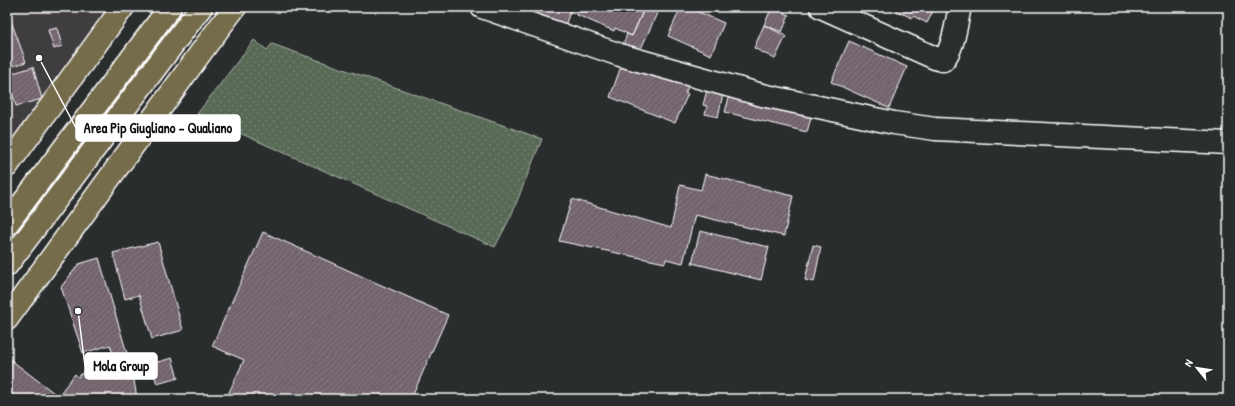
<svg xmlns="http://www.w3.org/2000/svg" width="1235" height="406" font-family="'Patrick Hand',sans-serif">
<defs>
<pattern id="grass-dots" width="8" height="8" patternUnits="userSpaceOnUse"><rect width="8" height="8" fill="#596b55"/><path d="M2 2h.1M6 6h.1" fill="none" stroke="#72816e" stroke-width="1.8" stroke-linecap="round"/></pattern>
<pattern id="building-hatch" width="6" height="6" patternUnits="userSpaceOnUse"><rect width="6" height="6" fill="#72636d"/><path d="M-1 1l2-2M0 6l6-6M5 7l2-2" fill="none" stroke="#877a83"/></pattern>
</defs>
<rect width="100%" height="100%" fill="#2a2d2e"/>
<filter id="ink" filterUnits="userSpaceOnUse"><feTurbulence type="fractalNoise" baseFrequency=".025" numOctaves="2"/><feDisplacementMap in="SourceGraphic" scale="8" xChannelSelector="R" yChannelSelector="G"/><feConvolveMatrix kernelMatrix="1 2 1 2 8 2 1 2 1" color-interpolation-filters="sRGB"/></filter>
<g filter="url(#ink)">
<path fill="#403d41" d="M7 7H108L7 146Z"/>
<path fill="url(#grass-dots)" stroke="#acb5aa" d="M254 40 267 50 272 44 542 139 511 216 495 247 197 114Z"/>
<path fill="url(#building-hatch)" stroke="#fff" d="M509 7H572L564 28Z
M579 7H645L632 36 615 28 614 31 575 14Z
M645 7H660L639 53 622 47 627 34 632 36Z
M681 7H687L724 23 711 55 668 36Z
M772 7 789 15 782 32 764 25Z
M894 7H935L927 23 913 16 912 18 893 9Z
M7 10 26 62 7 68Z
M764 25 786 36 775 59 754 48Z
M57 28 62 46 54 49 48 30Z
M849 41 907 67 889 108 831 82Z
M623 61 691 82 685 93 688 94 675 123 610 97Z
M33 67 42 99 16 106 7 75Z
M707 90 723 94 718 117 705 114 707 106 703 105Z
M730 94 812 114 807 132 725 112Z
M705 174 793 196 784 236 695 215 683 263 666 259 665 263 559 241 572 199 671 228 680 185 701 190Z
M700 231 769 247 761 280 692 263Z
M263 232 448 315 411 399H226L244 360 212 346Z
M158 242 183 330 152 339 139 295 125 299 113 253Z
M813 245 821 247 814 282 805 280Z
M99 258 133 374 137 399H7V357L58 396 75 374 78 377 86 370 99 379 109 377V373L119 371 110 345 83 353 61 287 79 264Z
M172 358 178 378 157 384 151 364Z"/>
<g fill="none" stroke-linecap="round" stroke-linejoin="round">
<defs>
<path id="minor" d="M482 7 620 55 762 95 894 123 935 129 1228 143
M821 7 935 58 943 60C954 48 956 23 960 7"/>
<path id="major" d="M7 166 123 7
M7 319 207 44 235 7"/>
<path id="highway" d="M7 224 170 7
M7 265 201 7"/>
</defs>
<use href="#minor" stroke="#fff" stroke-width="25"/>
<use href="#major" stroke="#fff" stroke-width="25"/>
<use href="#highway" stroke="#fff" stroke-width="25"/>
<use href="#minor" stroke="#2a2d2e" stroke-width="22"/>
<use href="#major" stroke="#746c4b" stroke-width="22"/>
<use href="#highway" stroke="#746c4b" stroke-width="22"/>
</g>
</g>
<path fill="none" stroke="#fff" stroke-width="1.5" d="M39 58L76 128M78 311L85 366"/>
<g fill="#fff" stroke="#2a2d2e" stroke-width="1.5">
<circle cx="39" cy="58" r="4"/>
<circle cx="78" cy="311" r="4"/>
</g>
<g fill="#fff" stroke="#fff" stroke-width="1.5">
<rect x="76" y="115" width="164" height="26" rx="4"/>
<rect x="85" y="353" width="72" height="26" rx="4"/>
</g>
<g font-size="14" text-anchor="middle" font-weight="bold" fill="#111">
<text x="158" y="133">Area Pip Giugliano - Qualiano</text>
<text x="121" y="371">Mola Group</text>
</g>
<rect width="1235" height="406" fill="none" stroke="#2a2d2e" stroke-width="24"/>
<rect x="12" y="12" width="1211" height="382" fill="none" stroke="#fff" stroke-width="1.5" filter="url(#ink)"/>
<g transform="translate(1197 368) rotate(300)" stroke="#2a2d2e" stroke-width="3" paint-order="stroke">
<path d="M0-3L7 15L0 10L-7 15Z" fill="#ffffff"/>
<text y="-6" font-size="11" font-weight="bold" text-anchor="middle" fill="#ffffff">N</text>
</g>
</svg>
